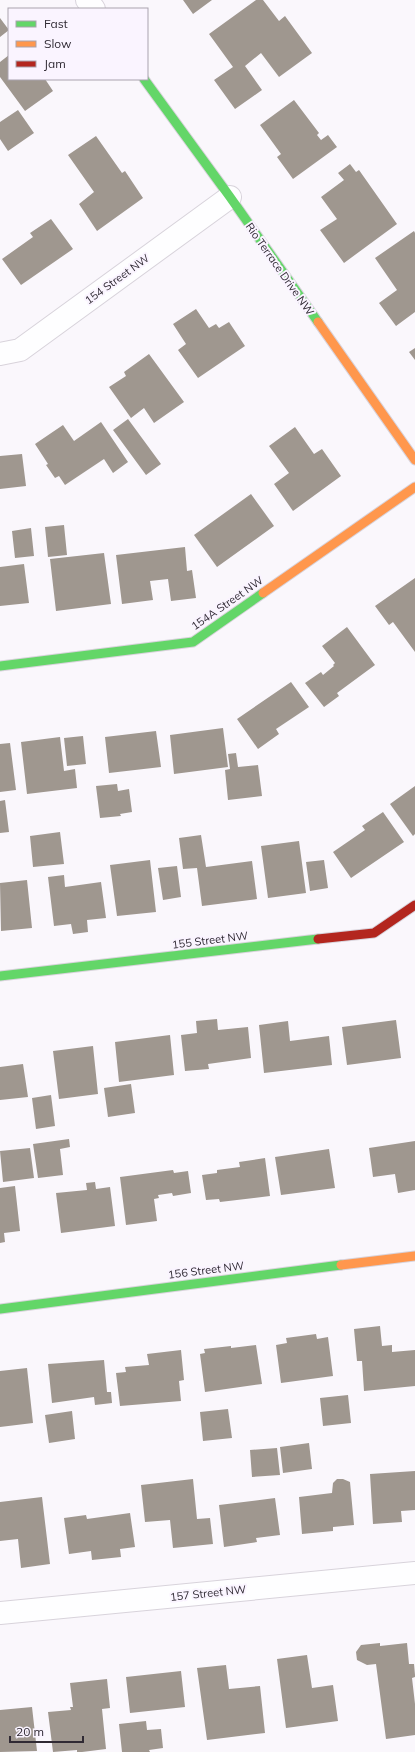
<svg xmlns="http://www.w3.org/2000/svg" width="415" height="1752" font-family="Mulish,sans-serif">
<rect width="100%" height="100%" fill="#faf7fc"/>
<path fill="#9f978f" d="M183 0H212L193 14Z
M256 0H263L279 21 285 16 312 53 279 77 261 53 245 66 262 90 235 109 214 80 233 67 209 34Z
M0 18 9 30 0 37Z
M9 55V79H45L53 91 25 111 0 77V62Z
M294 100 319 133 317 135 321 140 328 135 337 147 293 179 277 157 281 154 260 125Z
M18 110 34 133 8 151 0 139V122Z
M96 136 122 173 125 171 143 198 97 231 79 204 94 192 68 155Z
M350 164 356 172 359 170 397 224 344 263 320 230 337 219 321 197 344 180 338 173Z
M51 219 73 249 21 285 2 259 33 237 30 233Z
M414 231 415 233V312L396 326 379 303 397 290 375 258Z
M196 309 209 328 216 324 219 328 229 322 245 346 198 378 178 350 186 344 173 324Z
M415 348V360L409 352Z
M149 354 184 402 154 423 144 408 131 418 109 387 126 376 124 372Z
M128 419 161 464 146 475 113 430Z
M101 422 128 462 113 473 104 459 65 485 59 476 55 478 46 465 48 464 35 444 63 425 74 441Z
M295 427 314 454 322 449 341 476 293 511 274 484 289 473 269 446Z
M22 454 26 486 0 489V456Z
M251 494 274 526 217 567 194 535Z
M64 525 67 555 48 557 45 527Z
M31 528 34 556 15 558 12 531Z
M185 547 187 571 192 570 196 598 171 601 168 579 150 581 153 600 122 604 116 555Z
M104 553 111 604 56 611 50 559Z
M24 564 29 603 0 606V567Z
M415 578V652L393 622 389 625 375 606Z
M347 627 375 665 337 693 339 696 324 707 305 683 321 672 323 675 334 666 333 665 335 663 322 646Z
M291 682 309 707 276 729 279 734 258 749 237 719Z
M223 728 228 767 174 774 170 735Z
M156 731 161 767 109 773 105 737Z
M83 736 86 764 67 766 64 738Z
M60 737 64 771 75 769 77 788 27 794 21 742Z
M10 743 16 790 0 792V744Z
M236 753 238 767 258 765 262 796 228 800 225 770 230 769 228 754Z
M117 784 118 791 129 789 132 812 120 814 121 816 100 818 96 786Z
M415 786V834L413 836 390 804Z
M5 800 9 832 0 833V801Z
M383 812 404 842 351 878 333 852 365 830 362 826Z
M60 832 64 864 33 867 30 836Z
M201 835 206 867 252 861 257 899 202 906 197 868 183 869 179 838Z
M299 841 306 893 268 898 261 846Z
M150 860 156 912 117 916 110 865Z
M324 860 328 888 310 891 306 862Z
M177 866 181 897 163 900 158 868Z
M64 875 65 887 101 882 106 918 87 920 88 932 73 934 71 924 54 926 48 877Z
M27 880 32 928 1 931 0 883Z
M217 1019 218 1030 248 1027 251 1058 208 1064 209 1069 185 1071 181 1035 197 1033 196 1021Z
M396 1020 401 1058 347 1065 342 1027Z
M288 1021 290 1041 329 1036 332 1065 264 1073 259 1025Z
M170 1035 174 1075 119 1082 115 1042Z
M93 1046 98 1094 59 1099 53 1051Z
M23 1064 28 1097 0 1100V1067Z
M131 1084 135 1113 108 1117 104 1088Z
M51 1095 55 1126 36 1129 32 1098Z
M69 1139 70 1147 60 1149 63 1175 38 1178 33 1144Z
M415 1141V1190L398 1193 395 1174 373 1177 369 1148Z
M30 1148 34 1178 3 1182 0 1151Z
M329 1149 335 1188 281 1195 275 1157Z
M265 1158 270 1196 220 1202 219 1199 206 1200 202 1175 217 1173V1170L240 1167 239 1162Z
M173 1170 174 1173 188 1171 191 1193 173 1196 172 1193 158 1195 159 1198 154 1199 157 1221 126 1225 120 1177Z
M95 1182 96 1189 110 1187 115 1226 61 1233 56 1193 87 1190 86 1183Z
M15 1186 20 1231 4 1233 5 1242 0 1243V1188Z
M380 1326 382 1346 392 1345V1352L415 1350V1386L364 1391 362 1361H357L354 1329Z
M316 1334 317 1339 328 1337 333 1376 281 1383 276 1345 287 1343 286 1338Z
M256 1345 262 1384 205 1392 200 1354 205 1353 204 1349 231 1346V1348Z
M181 1350 184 1380 179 1381 181 1401 120 1406 116 1373 126 1372 125 1367 149 1365 147 1354Z
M104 1360 107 1392H111L112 1403 95 1405 94 1397 52 1403 48 1364Z
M27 1368 33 1423 0 1427V1371Z
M348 1395 351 1423 323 1426 320 1398Z
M228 1409 232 1438 203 1441 200 1412Z
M72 1411 75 1439 49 1443 45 1415Z
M309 1443 312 1469 283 1473 280 1447Z
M277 1448 280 1475 252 1477 250 1450Z
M415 1471V1510L401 1511 402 1522 373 1524 370 1474Z
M193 1479 197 1519 210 1518 213 1544 173 1548 170 1520 145 1522 141 1485Z
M343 1479 350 1482 354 1525 333 1527V1531L302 1534 299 1497 332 1493 333 1483 337 1479Z
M42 1497 50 1564 21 1568 18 1539 0 1541V1502Z
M275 1498 280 1535 256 1538 257 1542 224 1547 219 1505Z
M130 1513 135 1547 120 1549 121 1557 92 1560 91 1551 69 1554 64 1518 86 1515 87 1519Z
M380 1643V1646L407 1643 409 1664H414L415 1675V1677L412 1678 415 1704V1735L386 1739 376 1664 367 1665 357 1660 356 1652 361 1645Z
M307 1655 312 1688 333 1685 338 1721 286 1728 277 1659Z
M226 1665 229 1689 260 1686 265 1733 207 1740 197 1668Z
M181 1671 185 1707 130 1713 126 1677Z
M107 1679 110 1708 102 1709 106 1749 82 1752H77V1750L53 1752 48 1712 71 1710 70 1707H73L70 1683Z
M32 1707 37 1751 0 1752V1710Z
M146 1721 147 1730 161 1729 163 1748 149 1750 150 1752H122L119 1724Z"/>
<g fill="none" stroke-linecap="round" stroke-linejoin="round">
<defs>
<path id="street" d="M87 0 94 9
M0 354 20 350 230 197
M0 1613 415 1573"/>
<path id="fast" d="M144 79 230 197 318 322
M0 666 193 642 263 593
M0 976 318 939
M0 1309 341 1265"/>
<path id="slow" d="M318 322 415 460
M263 593 415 487
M341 1265 415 1256"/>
<path id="jam" d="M318 939 374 933 415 905"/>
</defs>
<use href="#street" stroke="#d8d3db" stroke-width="24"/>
<use href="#fast" stroke="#d8d3db" stroke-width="11"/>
<use href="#slow" stroke="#d8d3db" stroke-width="11"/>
<use href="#jam" stroke="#d8d3db" stroke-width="11"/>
<use href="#street" stroke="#fefeff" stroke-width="22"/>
<use href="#fast" stroke="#63d668" stroke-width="9"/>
<use href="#slow" stroke="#ff974d" stroke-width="9"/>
<use href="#jam" stroke="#b3261e" stroke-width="9"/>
</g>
<g text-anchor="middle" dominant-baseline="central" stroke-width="4" stroke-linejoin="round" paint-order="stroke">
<g font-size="11" fill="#302a34" stroke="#faf4ff">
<text transform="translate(280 269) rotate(55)">Rio Terrace Drive NW</text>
<text transform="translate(117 279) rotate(-36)">154 Street NW</text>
<text transform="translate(227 603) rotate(-35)">154A Street NW</text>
<text transform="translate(210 940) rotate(-7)">155 Street NW</text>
<text transform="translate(206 1270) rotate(-7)">156 Street NW</text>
<text transform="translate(208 1593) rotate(-6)">157 Street NW</text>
</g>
</g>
<rect x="8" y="8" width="140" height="72" fill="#faf4ff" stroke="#a9a3ae"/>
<rect x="16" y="21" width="20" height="6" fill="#63d668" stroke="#a9a3ae"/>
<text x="44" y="28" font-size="12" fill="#302a34">Fast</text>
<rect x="16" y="41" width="20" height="6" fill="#ff974d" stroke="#a9a3ae"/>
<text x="44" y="48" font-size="12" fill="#302a34">Slow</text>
<rect x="16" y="61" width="20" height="6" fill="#b3261e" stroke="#a9a3ae"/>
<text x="44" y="68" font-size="12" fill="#302a34">Jam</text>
<path d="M10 1736v6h73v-6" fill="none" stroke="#302a34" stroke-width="2"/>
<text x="16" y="1736" font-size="12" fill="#302a34" stroke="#faf4ff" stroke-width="3" paint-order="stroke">20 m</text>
</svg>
